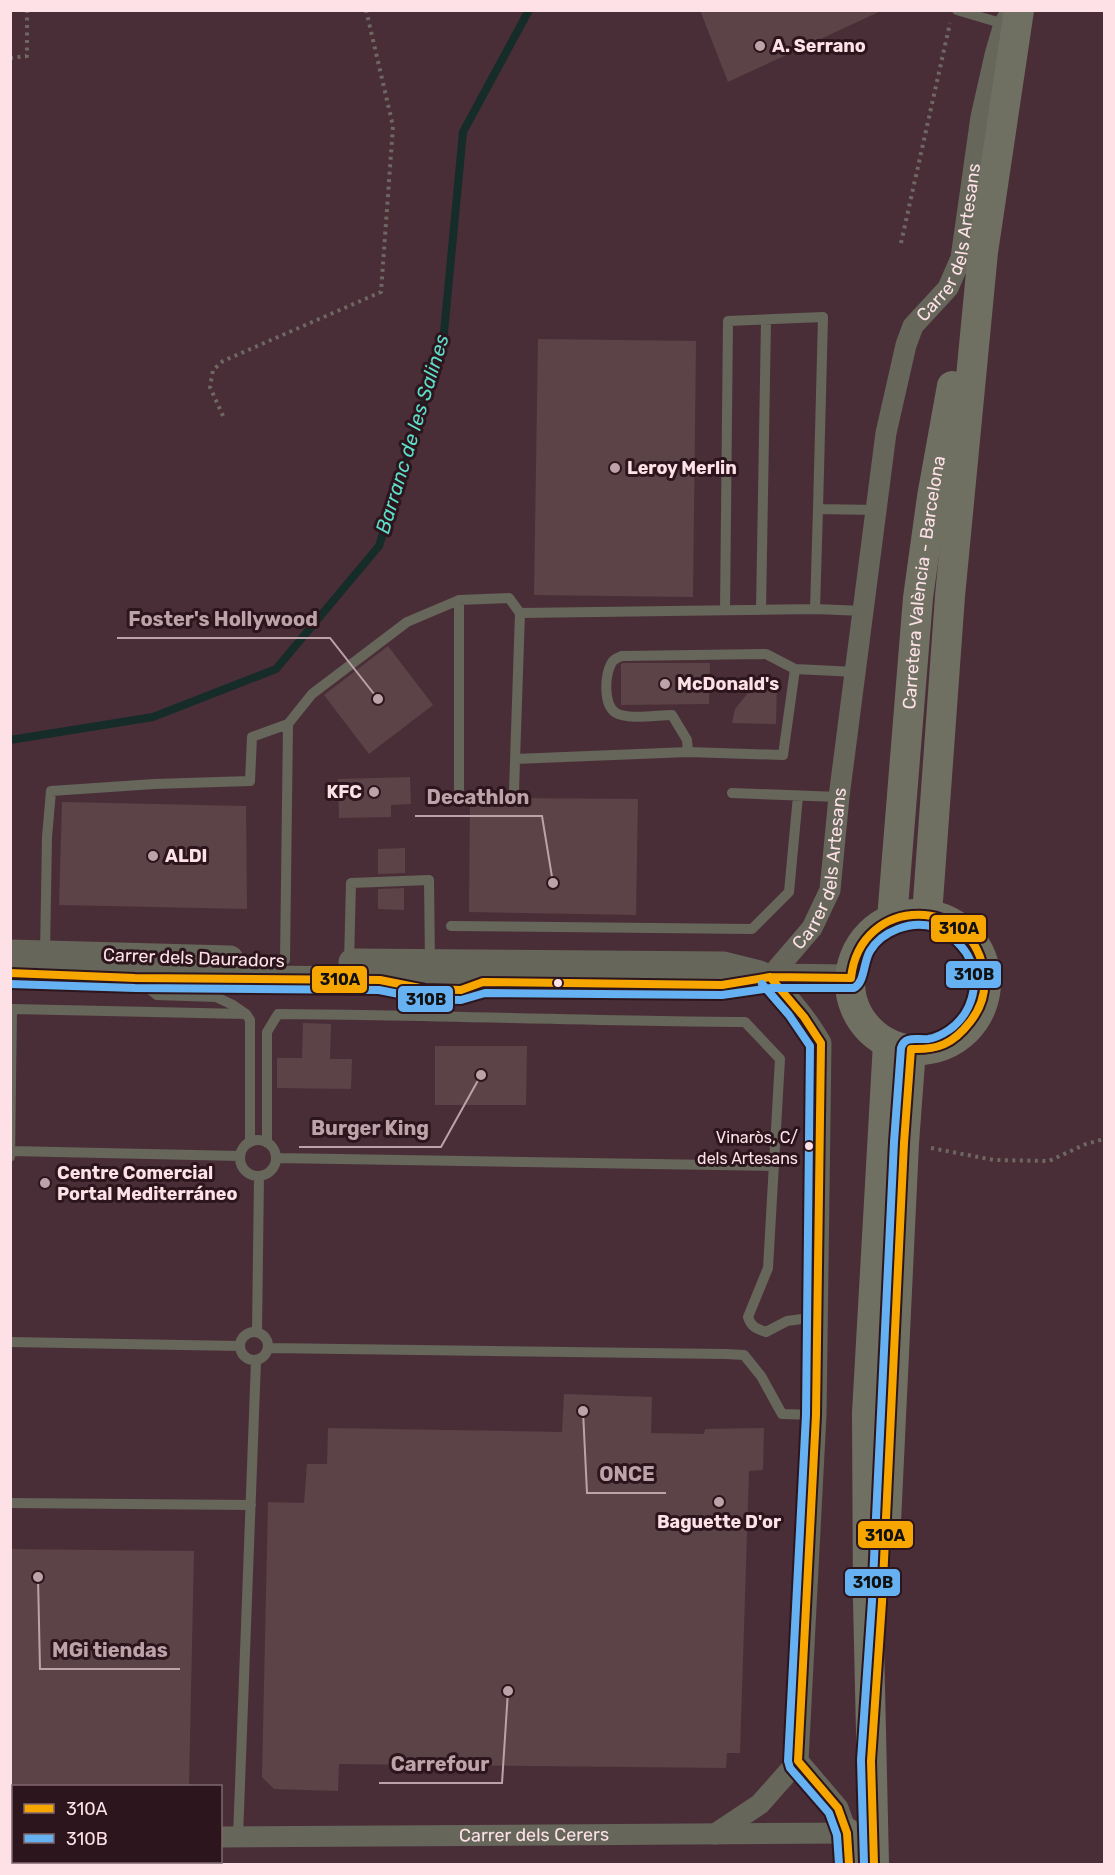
<svg xmlns="http://www.w3.org/2000/svg" width="1115" height="1875" font-family="Rubik,sans-serif">
<rect width="100%" height="100%" fill="#4a2e37"/>
<g fill="none" stroke-linecap="round" stroke-linejoin="round">
<path stroke="#152c29" stroke-width="8" d="M10 740 153 717 276 669 379 546 443 343 463 132 529 10"/>
</g>
<path fill="#5c4347" d="M700 10H883L728 82Z
M538 339 696 341 693 597 534 595Z
M388 646 433 705 369 754 324 695Z
M623 663H710L709 704 621 705V664Z
M777 680 776 724 732 723 735 709 747 694 761 683Z
M410 777 411 804 391 805V817L339 818 338 779Z
M470 796 514 798 638 799 636 915 469 912Z
M62 802 246 806 247 909 59 905Z
M405 848V873L378 874V849Z
M404 888V910L378 909V889Z
M303 1023 331 1024 330 1059H352L351 1089 277 1088V1058H302Z
M435 1046H527L526 1105H435Z
M564 1394 652 1397 651 1433 704 1434 705 1429 764 1428 763 1470 749 1471 740 1753H727L726 1768 339 1764 338 1791 274 1789 262 1777 268 1502 304 1503 307 1464H327L328 1428 562 1432Z
M10 1549 194 1551 189 1786H10Z"/>
<g fill="none" stroke-linecap="round" stroke-linejoin="round">
<path stroke="#6f6862" stroke-width="4" stroke-dasharray="3 4.5" stroke-linecap="butt" d="M10 58 27 56V10
M901 243 950 23
M223 416 210 387 213 370 223 361 381 292 393 126 366 10
M931 1148 994 1160 1049 1161 1086 1144 1104 1139"/>
<path stroke="#66665a" stroke-width="10" d="M957 10 1004 24
M459 600V789
M815 609 818 509
M725 610 728 321 823 317 818 509 876 510
M761 610 766 321
M520 613 815 609 864 611
M688 752 687 740 672 715C657 715 628 720 616 713 603 705 605 676 611 664 613 659 617 658 622 656L766 654 795 669 856 672
M515 759 688 752 783 755 795 669
M732 793 839 797
M451 926 752 929 789 892 798 796
M45 953 47 837 51 791 154 784 250 781 252 737 288 724
M285 960 288 724 312 694 407 622 459 600 509 598 520 613 514 791
M349 962 351 883 429 880 430 963
M142 983 157 995 216 997 233 1005 246 1014 250 1020V1142
M240 1158a18 18 0 1 1 36 0a18 18 0 1 1-36 0Z
M267 1143V1032L278 1014C434 1015 589 1021 745 1022L780 1059 768 1268 748 1317C751 1327 757 1329 766 1332L787 1321 817 1317
M11 1151 240 1156
M10 1157 12 1009 246 1014
M276 1158 773 1166
M240 1346a14 14 0 1 1 28 0a14 14 0 1 1-28 0Z
M257 1332 259 1176
M10 1342 240 1346
M268 1348 726 1354 744 1355 761 1376 782 1414 816 1415
M10 1503 251 1505
M238 1837 256 1361"/>
<g stroke="#66665a" stroke-width="21">
<path d="M10 1834H14"/>
<path d="M715 1834 760 1804 798 1761"/>
<path id="s1" d="M220 1837 847 1833 838 1808 798 1761 816 1415 821 1043C807 1018 789 998 770 977L812 928 830 890 839 797 886 433 906 345 913 326 948 288 961 258 981 117 995 55 1004 24 1010 14"/>
</g>
<path stroke="#66665a" stroke-width="27" d="M10 953 230 959
M352 962 724 965 760 974
M10 973 135 978 380 980 425 989 461 990 483 982 722 985 770 977 851 978"/>
<g stroke="#707062" stroke-width="30">
<circle cx="918" cy="982" r="68"/>
<path d="M927 915 950 596 983 252 1019 10"/>
<path id="s2" d="M892 919 918 598 932 497 952 386"/>
<path d="M886 1522 904 1143 911 1049"/>
<path d="M847 1833 849 1864"/>
<path d="M874 1864 868 1600 867 1413 888 1043"/>
</g>
<defs>
<path id="bus-1" d="M10 973 135 978 380 980 425 989 461 990 483 982 722 985 770 977 851 978C860 893 977 895 984 976 986 993 981 1008 970 1022 953 1044 938 1050 911 1049L904 1143 882 1602 871 1761 874 1864
M770 977 804 1017 821 1043 816 1415 798 1761 838 1808 847 1833 849 1864"/>
<path id="bus-2" d="M10 984 135 988 379 990 424 999 461 1000 485 993 722 995 771 988H854C865 982 863 963 870 951 882 931 911 920 934 927 945 930 953 937 960 945 984 970 976 1011 949 1030 943 1034 935 1038 928 1039 917 1040 905 1035 901 1048L894 1142 872 1601 861 1760 864 1864
M762 984 789 1015 810 1046 806 1415 788 1761 790 1768 829 1813 837 1835 839 1864"/>
</defs>
<use href="#bus-1" stroke="#2c151c" stroke-width="12"/>
<use href="#bus-2" stroke="#2c151c" stroke-width="12"/>
<use href="#bus-1" stroke="#f7a600" stroke-width="8"/>
<use href="#bus-2" stroke="#66b1f2" stroke-width="8"/>
</g>
<g fill="#bea2a9" stroke="#2c151c" stroke-width="2">
<circle cx="760" cy="46" r="6"/>
<circle cx="615" cy="468" r="6"/>
<circle cx="665" cy="684" r="6"/>
<circle cx="374" cy="792" r="6"/>
<circle cx="153" cy="856" r="6"/>
<circle cx="45" cy="1183" r="6"/>
<circle cx="719" cy="1502" r="6"/>
</g>
<g fill="#fde1e7" stroke="#2c151c" stroke-width="2">
<circle cx="558" cy="983" r="5"/>
<circle cx="809" cy="1146" r="5"/>
</g>
<g text-anchor="middle" dominant-baseline="central" stroke-width="6" stroke-linejoin="round" paint-order="stroke">
<g font-size="16" fill="#fde1e7" stroke="#2c151c" text-anchor="end">
<text x="798" y="1137">Vinaròs, C/<tspan x="798" dy="21">dels Artesans</tspan></text>
</g>
<g font-size="18" font-weight="bold" fill="#fde1e7" stroke="#2c151c" text-anchor="start">
<text x="772" y="46">A. Serrano</text>
<text x="627" y="468">Leroy Merlin</text>
<text x="677" y="684">McDonald's</text>
<text x="362" y="792" text-anchor="end">KFC</text>
<text x="165" y="856">ALDI</text>
<text x="57" y="1173">Centre Comercial<tspan x="57" dy="21">Portal Mediterráneo</tspan></text>
<text x="719" y="1522" text-anchor="middle">Baguette D'or</text>
</g>
<g font-size="18" fill="#fde1e7" stroke="#2c151c">
<text stroke="none"><textPath href="#s1" startOffset="2290">Carrer dels Artesans</textPath></text>
<text stroke="none"><textPath href="#s2" startOffset="338">Carretera València - Barcelona</textPath></text>
<text stroke="none"><textPath href="#s1" startOffset="1642">Carrer dels Artesans</textPath></text>
<text transform="translate(194 958) rotate(2)">Carrer dels Dauradors</text>
<text stroke="none"><textPath href="#s1" startOffset="314">Carrer dels Cerers</textPath></text>
</g>
<g font-size="20" font-style="italic" fill="#5cdeca" stroke="#2c151c">
<text transform="translate(412 434) rotate(-73)">Barranc de les Salines</text>
</g>
</g>
<path fill="none" stroke="#bea2a9" stroke-width="2" d="M378 699L330 638H117M553 883L542 816H415M481 1075L441 1147H299M583 1411L587 1493H666M38 1577L40 1669H180M508 1691L502 1783H379"/>
<g fill="#bea2a9" stroke="#2c151c" stroke-width="2">
<circle cx="378" cy="699" r="6"/>
<circle cx="553" cy="883" r="6"/>
<circle cx="481" cy="1075" r="6"/>
<circle cx="583" cy="1411" r="6"/>
<circle cx="38" cy="1577" r="6"/>
<circle cx="508" cy="1691" r="6"/>
</g>
<g font-size="20" text-anchor="middle" font-weight="bold" fill="#bea2a9" stroke="#2c151c" stroke-width="6" stroke-linejoin="round" paint-order="stroke">
<text x="223" y="626">Foster's Hollywood</text>
<text x="478" y="804">Decathlon</text>
<text x="370" y="1135">Burger King</text>
<text x="627" y="1481">ONCE</text>
<text x="110" y="1657">MGi tiendas</text>
<text x="440" y="1771">Carrefour</text>
</g>
<g stroke="#2c151c" stroke-width="2">
<rect x="930" y="914" width="57" height="29" rx="6" fill="#f7a600"/>
<rect x="945" y="960" width="57" height="29" rx="6" fill="#66b1f2"/>
<rect x="311" y="965" width="57" height="29" rx="6" fill="#f7a600"/>
<rect x="397" y="985" width="57" height="28" rx="6" fill="#66b1f2"/>
<rect x="857" y="1520" width="57" height="29" rx="6" fill="#f7a600"/>
<rect x="844" y="1568" width="57" height="29" rx="6" fill="#66b1f2"/>
</g>
<g font-size="16" text-anchor="middle" font-weight="bold" fill="#111">
<text x="959" y="934">310A</text>
<text x="974" y="980">310B</text>
<text x="340" y="985">310A</text>
<text x="426" y="1005">310B</text>
<text x="885" y="1541">310A</text>
<text x="873" y="1588">310B</text>
</g>
<rect width="1115" height="1875" fill="none" stroke="#fde1e7" stroke-width="24"/>
<rect x="12" y="1785" width="210" height="78" fill="#2c151c" stroke="#80676d" stroke-width="1.5"/>
<rect x="24" y="1804" width="30" height="9" fill="#f7a600" stroke="#80676d" stroke-width="1.5"/>
<text x="66" y="1815" font-size="18" fill="#fde1e7">310A</text>
<rect x="24" y="1834" width="30" height="9" fill="#66b1f2" stroke="#80676d" stroke-width="1.5"/>
<text x="66" y="1845" font-size="18" fill="#fde1e7">310B</text>
</svg>
